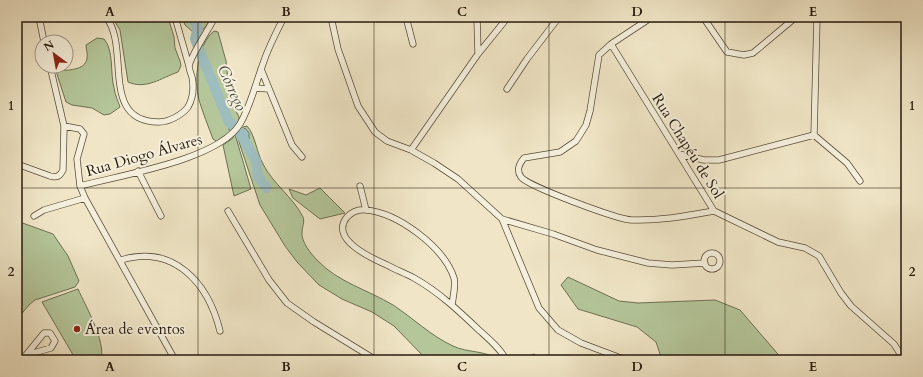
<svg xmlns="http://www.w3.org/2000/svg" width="923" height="377" font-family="Cardo,serif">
<rect width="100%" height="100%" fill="#f0e6c7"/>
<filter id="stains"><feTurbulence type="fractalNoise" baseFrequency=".005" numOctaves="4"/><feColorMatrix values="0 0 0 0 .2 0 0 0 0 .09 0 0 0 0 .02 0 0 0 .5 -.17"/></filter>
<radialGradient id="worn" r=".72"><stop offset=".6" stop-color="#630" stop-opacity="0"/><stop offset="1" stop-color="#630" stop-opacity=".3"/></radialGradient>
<path fill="#b4c69a" stroke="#6e7053" d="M112 17H168L174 37 175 48 180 61 181 66 178 72C161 78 146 90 128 82L120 30Z
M182 17H211C206 26 204 33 193 32L185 25Z
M214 31 218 32 226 61 230 99 239 117V121L228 135 218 142 213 139C208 126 203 113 199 100 194 79 197 45 214 31Z
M97 38 104 39C114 50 110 73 114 88 115 95 118 101 120 107L110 114 104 115 92 108 72 105 66 102 56 71C66 70 86 71 87 58 88 54 86 49 86 45Z
M247 126C255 134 257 154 263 164 273 184 293 197 303 217 305 223 302 226 302 232 301 242 311 254 318 261 338 282 368 290 393 305 413 318 431 336 453 346 467 353 486 350 498 360H427L394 326 372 312 342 299 319 285 297 262 285 246 260 205 237 136 243 127Z
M235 134 251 189 234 196 223 145 232 139Z
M320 188 345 213 320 219 293 198 289 189 306 195Z
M17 221 53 234 68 256 79 281 75 287 35 300 30 304 17 319Z
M568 277 619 301 638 303 715 300 740 310 783 360H662L656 342 637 327 578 309 561 285Z
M78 289C86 307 106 341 101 360H76L42 302Z
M534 354 543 360H519Z"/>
<path fill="#9ebdbf" stroke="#6e7c77" d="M227 115 236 124 231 130H229V128L225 123 224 116Z
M245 128 249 133V139L240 141 238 136Z"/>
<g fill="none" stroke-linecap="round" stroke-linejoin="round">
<path stroke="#9ebdbf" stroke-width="10" d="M192 17 198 28 195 39 228 120 240 133 256 161 258 177 267 188"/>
<defs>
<path id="street" d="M39 17 44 42
M106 17C131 48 99 122 159 122 169 122 182 115 188 107 193 98 194 87 192 77 191 74 189 69 189 66 191 55 209 29 215 17
M175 17 189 66
M331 17 338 49 358 106 375 132 387 141 411 150 434 163 458 179 502 219 539 308 558 330 581 343 626 360
M406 17 413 44
M477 17 478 54
M652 17 611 44 599 55 590 111 586 125 576 141 560 152 524 158C519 164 516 170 521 177 527 186 619 220 632 220 660 221 686 216 714 211
M703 17 727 52 744 55 753 53 796 17
M901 17 906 21
M611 44 714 211 778 242 805 248 819 256 841 293 851 306 894 344 904 360
M50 66 64 126 80 129 84 134 77 159 80 186
M261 69 292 145 302 157
M255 88 269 89
M507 89 527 59 559 17
M814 135 847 163 860 181
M411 150 478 54 508 17
M679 154 704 160H719L814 135 817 17
M17 164 50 176C57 178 60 176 63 170L64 126
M138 171 161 216
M360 186 366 210
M228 211 269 280 287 303 314 322 376 360
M34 216 44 210 85 198
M502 219 553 234 597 250 648 263 672 265 705 263
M704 261a8 8 0 1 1 16 0a8 8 0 1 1-16 0Z
M121 260C173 244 208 282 220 331
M452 305C453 297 456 285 454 278 444 247 398 213 366 210 359 209 352 212 347 217 329 239 371 258 387 265 396 270 405 273 414 278 439 292 460 312 480 331 489 339 501 349 506 360
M18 360 26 355 44 333H50L55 341 51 348 26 355
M175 360 85 198 80 186C121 175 218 160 240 124 251 105 256 82 264 61 269 46 277 31 284 17"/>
</defs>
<use href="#street" stroke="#594d3b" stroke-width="7"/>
<use href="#street" stroke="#f5efdb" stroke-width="5.5"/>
</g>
<path fill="none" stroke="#271a0c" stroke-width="1" stroke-opacity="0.55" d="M198 17V360M374 17V360M549 17V360M725 17V360M17 188H906"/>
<circle fill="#8f2418" stroke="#f5efdb" stroke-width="1.5" cx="77" cy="329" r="4"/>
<g text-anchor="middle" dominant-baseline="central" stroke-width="4" stroke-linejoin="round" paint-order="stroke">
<g font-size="15" fill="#271a0c" stroke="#f5efdb">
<text transform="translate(688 146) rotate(58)">Rua Chapéu de Sol</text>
<text transform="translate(144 155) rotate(-16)">Rua Diogo Álvares</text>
</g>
<g font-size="15" fill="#271a0c" stroke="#f5efdb" text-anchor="start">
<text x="85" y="329">Área de eventos</text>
</g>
<g font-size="16" font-style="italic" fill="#51534b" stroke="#f5efdb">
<text transform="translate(232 88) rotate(66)">Córrego</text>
</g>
</g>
<rect width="923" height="377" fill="none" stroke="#f0e6c7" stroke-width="44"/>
<g transform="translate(54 54) rotate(328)"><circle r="19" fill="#f5efdb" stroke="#a39a88"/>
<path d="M0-3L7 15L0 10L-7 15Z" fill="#8f2418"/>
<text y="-6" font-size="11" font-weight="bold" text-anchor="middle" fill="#271a0c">N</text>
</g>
<rect x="22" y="22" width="879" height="333" fill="none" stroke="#271a0c" stroke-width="1.5"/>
<g font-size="13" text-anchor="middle" font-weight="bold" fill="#271a0c">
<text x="110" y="16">A</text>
<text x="286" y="16">B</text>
<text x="462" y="16">C</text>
<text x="637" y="16">D</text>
<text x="813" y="16">E</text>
<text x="11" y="110">1</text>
<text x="912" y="110">1</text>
<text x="11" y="276">2</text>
<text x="912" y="276">2</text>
<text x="110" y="371">A</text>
<text x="286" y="371">B</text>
<text x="462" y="371">C</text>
<text x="637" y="371">D</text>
<text x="813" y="371">E</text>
</g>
<rect width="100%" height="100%" filter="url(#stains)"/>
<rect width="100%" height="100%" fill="url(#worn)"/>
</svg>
